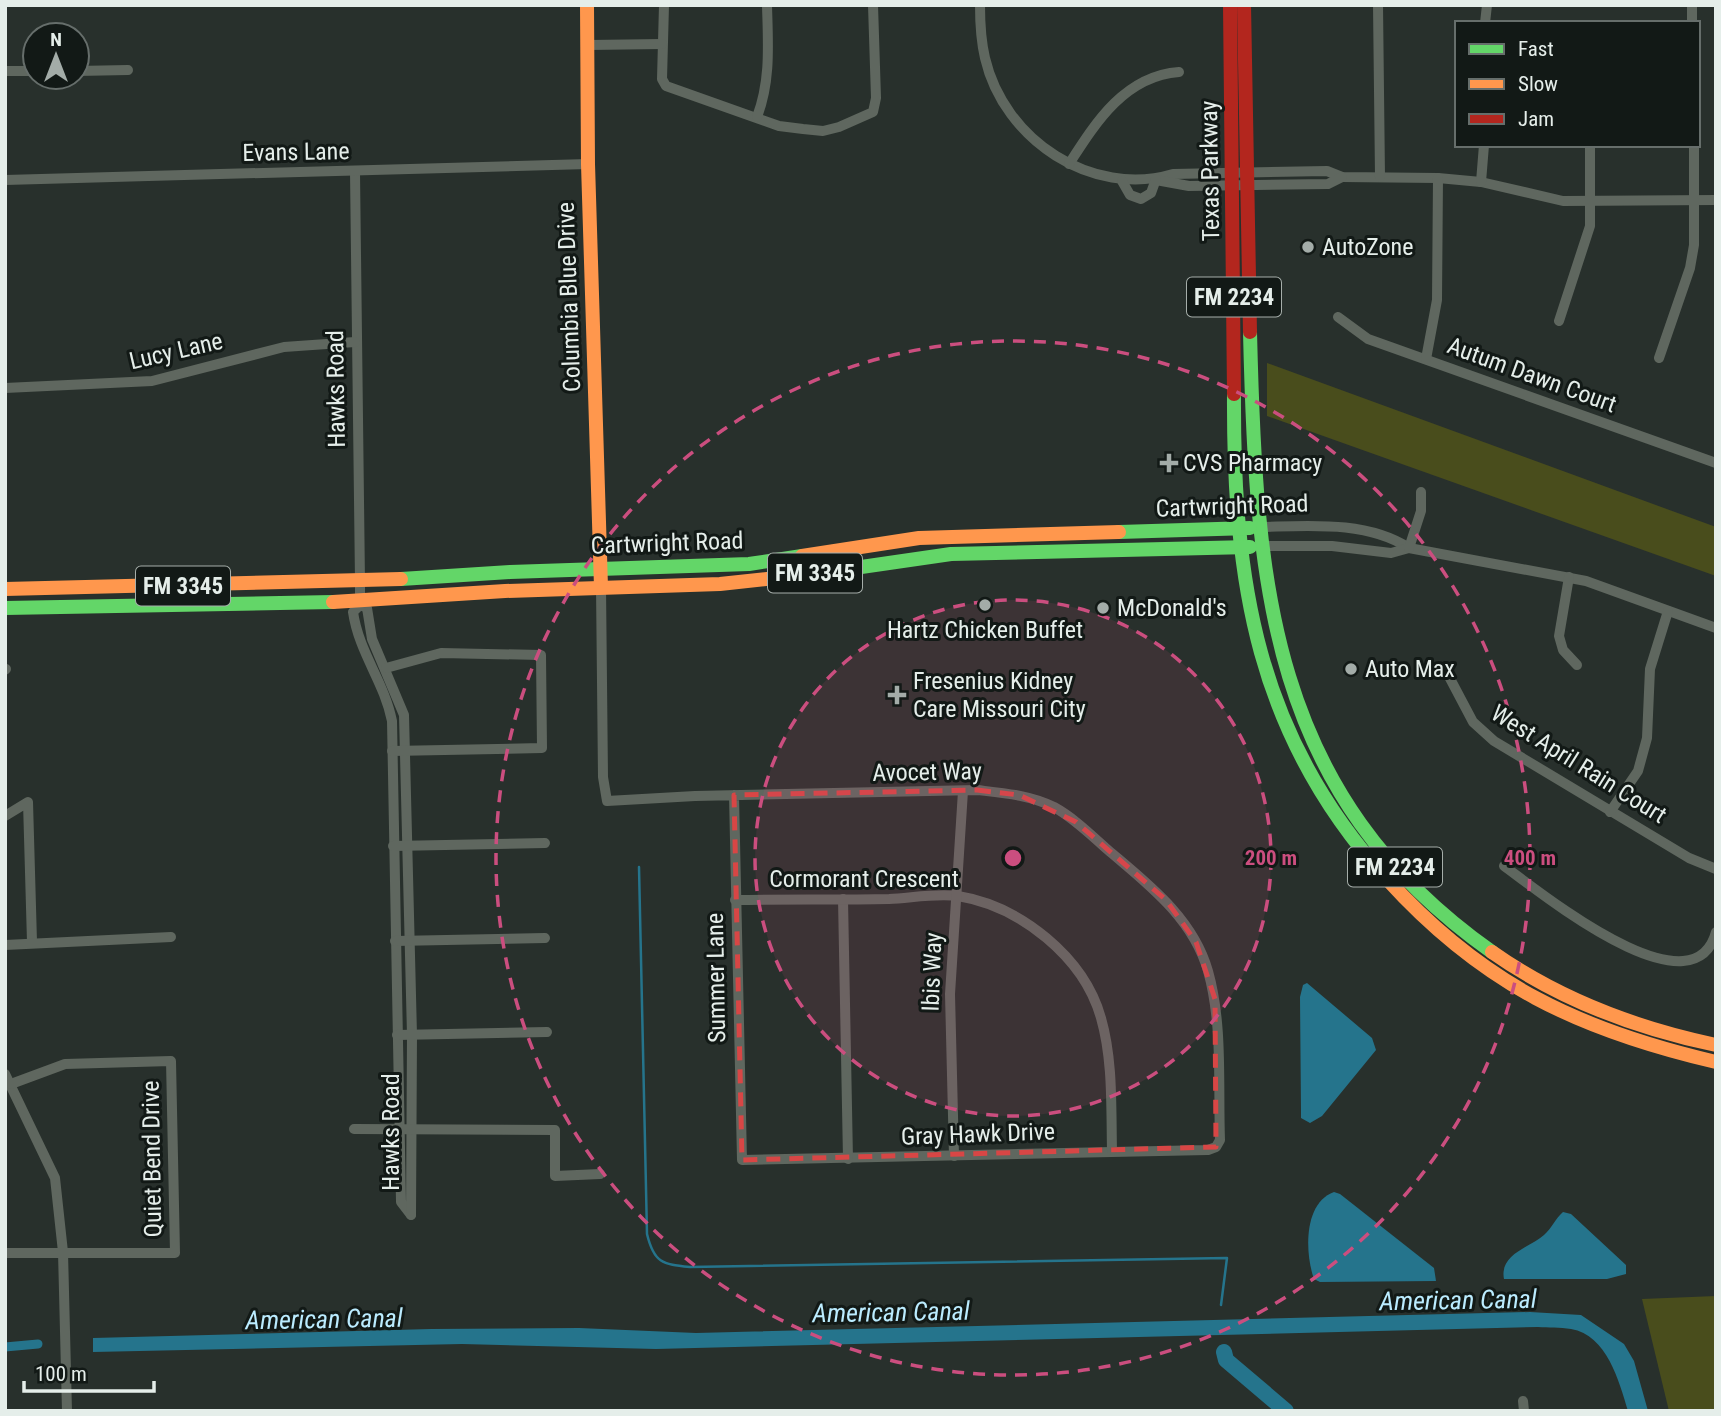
<svg xmlns="http://www.w3.org/2000/svg" width="1721" height="1416" font-family="'Roboto Condensed',sans-serif">
<rect width="100%" height="100%" fill="#28302c"/>
<g fill="#494d1c">
<path d="M1267 363 1716 527V576L1267 416Z"/>
<path d="M1716 1296V1411H1669L1642 1299Z"/>
</g>
<g fill="#25748c">
<path d="M1307 983 1372 1038 1376 1050 1322 1116 1310 1123 1301 1118V1111L1300 997 1303 985Z"/>
<path d="M1334 1192 1340 1194 1434 1268 1436 1281 1320 1282 1314 1279C1305 1254 1303 1203 1334 1192Z"/>
<path d="M1563 1212 1571 1214 1626 1265V1274L1607 1279H1504C1499 1254 1531 1247 1544 1235 1552 1228 1555 1219 1563 1212Z"/>
<path d="M1530 1312 1581 1315 1624 1344 1634 1361 1648 1411H1628C1619 1381 1607 1335 1571 1329 1560 1327 1548 1328 1538 1327L656 1349 462 1344 93 1352V1338L431 1329 579 1328 696 1333Z"/>
</g>
<g fill="none" stroke-linecap="round" stroke-linejoin="round">
<path stroke="#25748c" stroke-width="2.5" d="M639 867 647 1234C654 1263 662 1264 690 1267L1227 1258 1221 1305"/>
<path stroke="#25748c" stroke-width="9" d="M5 1347 38 1344"/>
<path stroke="#25748c" stroke-width="16" d="M1224 1352 1226 1360 1286 1411"/>
<g stroke="#5f675f" stroke-width="10">
<path d="M664 5 662 79 666 86 779 126 803 129 823 131 839 127 873 112 876 98 873 5"/>
<path d="M980 5C980 23 981 41 985 58 1004 140 1092 198 1173 174L1327 171 1342 177 1438 178 1481 182 1563 201 1716 200"/>
<path d="M1378 5 1380 177"/>
<path d="M1692 5V23"/>
<path d="M1485 23 1487 5"/>
<path d="M589 45 662 44"/>
<path d="M5 71H35"/>
<path d="M77 71 128 70"/>
<path d="M757 117C771 80 768 44 767 5"/>
<path d="M1069 164C1096 122 1125 76 1179 72"/>
<path d="M355 172 360 582V605L353 612C359 653 384 681 392 721L401 1202 411 1215"/>
<path d="M5 180 588 164"/>
<path d="M1156 180 1189 186 1328 184 1342 177"/>
<path d="M1122 181 1130 195 1141 199 1151 193 1156 179"/>
<path d="M1481 182 1484 145"/>
<path d="M1338 317 1368 339 1716 463"/>
<path d="M1559 321 1590 226V145"/>
<path d="M1659 358 1690 268 1694 245V145"/>
<path d="M1426 359 1437 300 1438 178"/>
<path d="M5 388 152 381 284 347 355 342"/>
<path d="M1259 527C1307 526 1366 520 1409 548L1586 581 1716 628"/>
<path d="M1260 546H1332L1391 553 1409 548"/>
<path d="M1409 548 1421 511V492"/>
<path d="M1569 577 1559 636 1563 650 1577 665"/>
<path d="M601 587 603 777 607 801 695 796 977 790C1003 793 1030 795 1054 807 1074 818 1091 835 1108 850 1148 884 1193 918 1208 971 1223 1024 1218 1085 1220 1140L1216 1147 1208 1150 742 1160 734 795"/>
<path d="M360 605 367 608 372 639 404 715 412 1035 411 1215"/>
<path d="M386 668 441 653 541 655 542 748 392 751"/>
<path d="M1445 669 1473 722 1494 741 1689 858 1716 869"/>
<path d="M5 670 6 669"/>
<path d="M1610 812 1638 771 1647 738 1650 669 1668 611"/>
<path d="M5 816 28 802 32 942"/>
<path d="M393 846 545 843"/>
<path d="M1504 866C1540 892 1693 1017 1716 932"/>
<path d="M843 899 848 1159"/>
<path d="M735 900C786 899 838 900 889 899 911 898 936 893 958 896 1020 906 1084 957 1101 1018 1113 1060 1111 1106 1112 1150"/>
<path d="M395 941 545 938"/>
<path d="M5 945 171 937"/>
<path d="M397 1035 547 1032"/>
<path d="M5 1074 55 1178 63 1252 67 1411"/>
<path d="M354 1129 555 1130V1176L600 1174"/>
<path d="M954 1156 950 994 963 791"/>
<path d="M5 1253H175L171 1061 65 1064 11 1084"/>
<path d="M1523 1401 1524 1411"/>
</g>
<g stroke="#63d668" stroke-width="14">
<path d="M1250 332C1256 583 1268 794 1492 952"/>
<path d="M1234 394C1233 580 1256 736 1387 879"/>
<path d="M1119 532 1250 528"/>
<path d="M813 574 951 554 1250 547"/>
<path d="M401 579 510 572 749 564 802 556"/>
<path d="M5 608 333 602"/>
</g>
<g stroke="#ff974d" stroke-width="14">
<path d="M587 5 588 164 601 587"/>
<path d="M802 556 919 538 1119 532"/>
<path d="M5 589 401 579"/>
<path d="M333 602 505 591 720 584 813 574"/>
<path d="M1387 879C1483 985 1579 1030 1716 1062"/>
<path d="M1492 952C1560 1000 1635 1028 1716 1045"/>
</g>
<g stroke="#b3261e" stroke-width="14">
<path d="M1230 5 1234 394"/>
<path d="M1244 5 1250 332"/>
</g>
</g>
<path fill="none" stroke="#d84645" stroke-width="5" stroke-dasharray="14 9" stroke-linejoin="round" d="M977 790 1019 795 1076 822 1166 900 1196 942 1215 999 1216 1147 742 1160 734 795Z"/>
<circle cx="1013" cy="858" r="258" fill="#cb4e7f" fill-opacity=".12"/>
<g fill="none" stroke="#cb4e7f" stroke-width="3.5" stroke-dasharray="12 9">
<circle cx="1013" cy="858" r="258"/>
<circle cx="1013" cy="858" r="517"/>
</g>
<g fill="#a3aca8" stroke="#121916" stroke-width="2.5">
<circle cx="1308" cy="247" r="7"/>
<path d="M1165.5 452.5h7v7h7v7h-7v7h-7v-7h-7v-7h7z"/>
<circle cx="985" cy="605" r="7"/>
<circle cx="1103" cy="608" r="7"/>
<circle cx="1351" cy="669" r="7"/>
<path d="M893.5 684.5h7v7h7v7h-7v7h-7v-7h-7v-7h7z"/>
</g>
<g text-anchor="middle" dominant-baseline="central" stroke-width="6" stroke-linejoin="round" paint-order="stroke">
<g fill="#121916" stroke="#a6aeaa" stroke-width="2">
<rect x="1187" y="277.5" width="94" height="39" rx="5"/>
<rect x="768" y="553.5" width="94" height="39" rx="5"/>
<rect x="136" y="566.5" width="94" height="39" rx="5"/>
<rect x="1348" y="847.5" width="94" height="39" rx="5"/>
</g>
<g font-size="23" font-weight="bold" fill="#e5eeea">
<text x="1234" y="297">FM 2234</text>
<text x="815" y="573">FM 3345</text>
<text x="183" y="586">FM 3345</text>
<text x="1395" y="867">FM 2234</text>
</g>
<g font-size="24" fill="#e5eeea" stroke="#121916">
<text transform="translate(296 152) rotate(-1)">Evans Lane</text>
<text transform="translate(1210 171) rotate(-91)">Texas Parkway</text>
<text transform="translate(569 297) rotate(-92)">Columbia Blue Drive</text>
<text transform="translate(176 351) rotate(-13)">Lucy Lane</text>
<text transform="translate(1532 375) rotate(20)">Autum Dawn Court</text>
<text transform="translate(336 389) rotate(-91)">Hawks Road</text>
<text transform="translate(1232 506) rotate(-2)">Cartwright Road</text>
<text transform="translate(667 543) rotate(-2)">Cartwright Road</text>
<text transform="translate(1579 764) rotate(32)">West April Rain Court</text>
<text transform="translate(927 772) rotate(-1)">Avocet Way</text>
<text x="864" y="879">Cormorant Crescent</text>
<text transform="translate(932 972) rotate(-88)">Ibis Way</text>
<text transform="translate(716 978) rotate(-91)">Summer Lane</text>
<text transform="translate(391 1132) rotate(-90)">Hawks Road</text>
<text transform="translate(978 1134) rotate(-2)">Gray Hawk Drive</text>
<text transform="translate(152 1159) rotate(-91)">Quiet Bend Drive</text>
</g>
<g font-size="24" fill="#e5eeea" stroke="#121916" text-anchor="start">
<text x="1322" y="247">AutoZone</text>
<text x="1183" y="463">CVS Pharmacy</text>
<text x="1117" y="608">McDonald's</text>
<text x="985" y="630" text-anchor="middle">Hartz Chicken Buffet</text>
<text x="1365" y="669">Auto Max</text>
<text x="913" y="681">Fresenius Kidney<tspan x="913" dy="28">Care Missouri City</tspan></text>
</g>
<g font-size="26" font-style="italic" fill="#bbecff" stroke="#121916">
<text transform="translate(1458 1300) rotate(-1)">American Canal</text>
<text transform="translate(891 1312) rotate(-1)">American Canal</text>
<text transform="translate(324 1319) rotate(-1)">American Canal</text>
</g>
</g>
<circle cx="1013" cy="858" r="10" fill="#cb4e7f" stroke="#121916" stroke-width="3.5"/>
<g font-size="21" text-anchor="middle" font-weight="bold" fill="#cb4e7f" stroke="#121916" stroke-width="6" stroke-linejoin="round" paint-order="stroke">
<text x="1271" y="865">200 m</text>
<text x="1530" y="865">400 m</text>
</g>
<rect width="1721" height="1416" fill="none" stroke="#e5eeea" stroke-width="14"/>
<rect x="1455" y="21" width="245" height="126" fill="#121916" stroke="#666e6b" stroke-width="2"/>
<rect x="1469" y="44" width="35" height="10" fill="#63d668" stroke="#666e6b" stroke-width="2"/>
<text x="1518" y="56" font-size="21" fill="#e5eeea">Fast</text>
<rect x="1469" y="79" width="35" height="10" fill="#ff974d" stroke="#666e6b" stroke-width="2"/>
<text x="1518" y="91" font-size="21" fill="#e5eeea">Slow</text>
<rect x="1469" y="114" width="35" height="10" fill="#b3261e" stroke="#666e6b" stroke-width="2"/>
<text x="1518" y="126" font-size="21" fill="#e5eeea">Jam</text>
<g transform="translate(56 56)"><circle r="33" fill="#121916" stroke="#666e6b" stroke-width="2"/>
<path d="M0-5L12 26L0 18L-12 26Z" fill="#a3aca8"/>
<text y="-10" font-size="19" font-weight="bold" text-anchor="middle" fill="#e5eeea">N</text>
</g>
<path d="M24 1381v10h130v-10" fill="none" stroke="#e5eeea" stroke-width="3.5"/>
<text x="35" y="1381" font-size="21" fill="#e5eeea" stroke="#121916" stroke-width="5" paint-order="stroke">100 m</text>
</svg>
